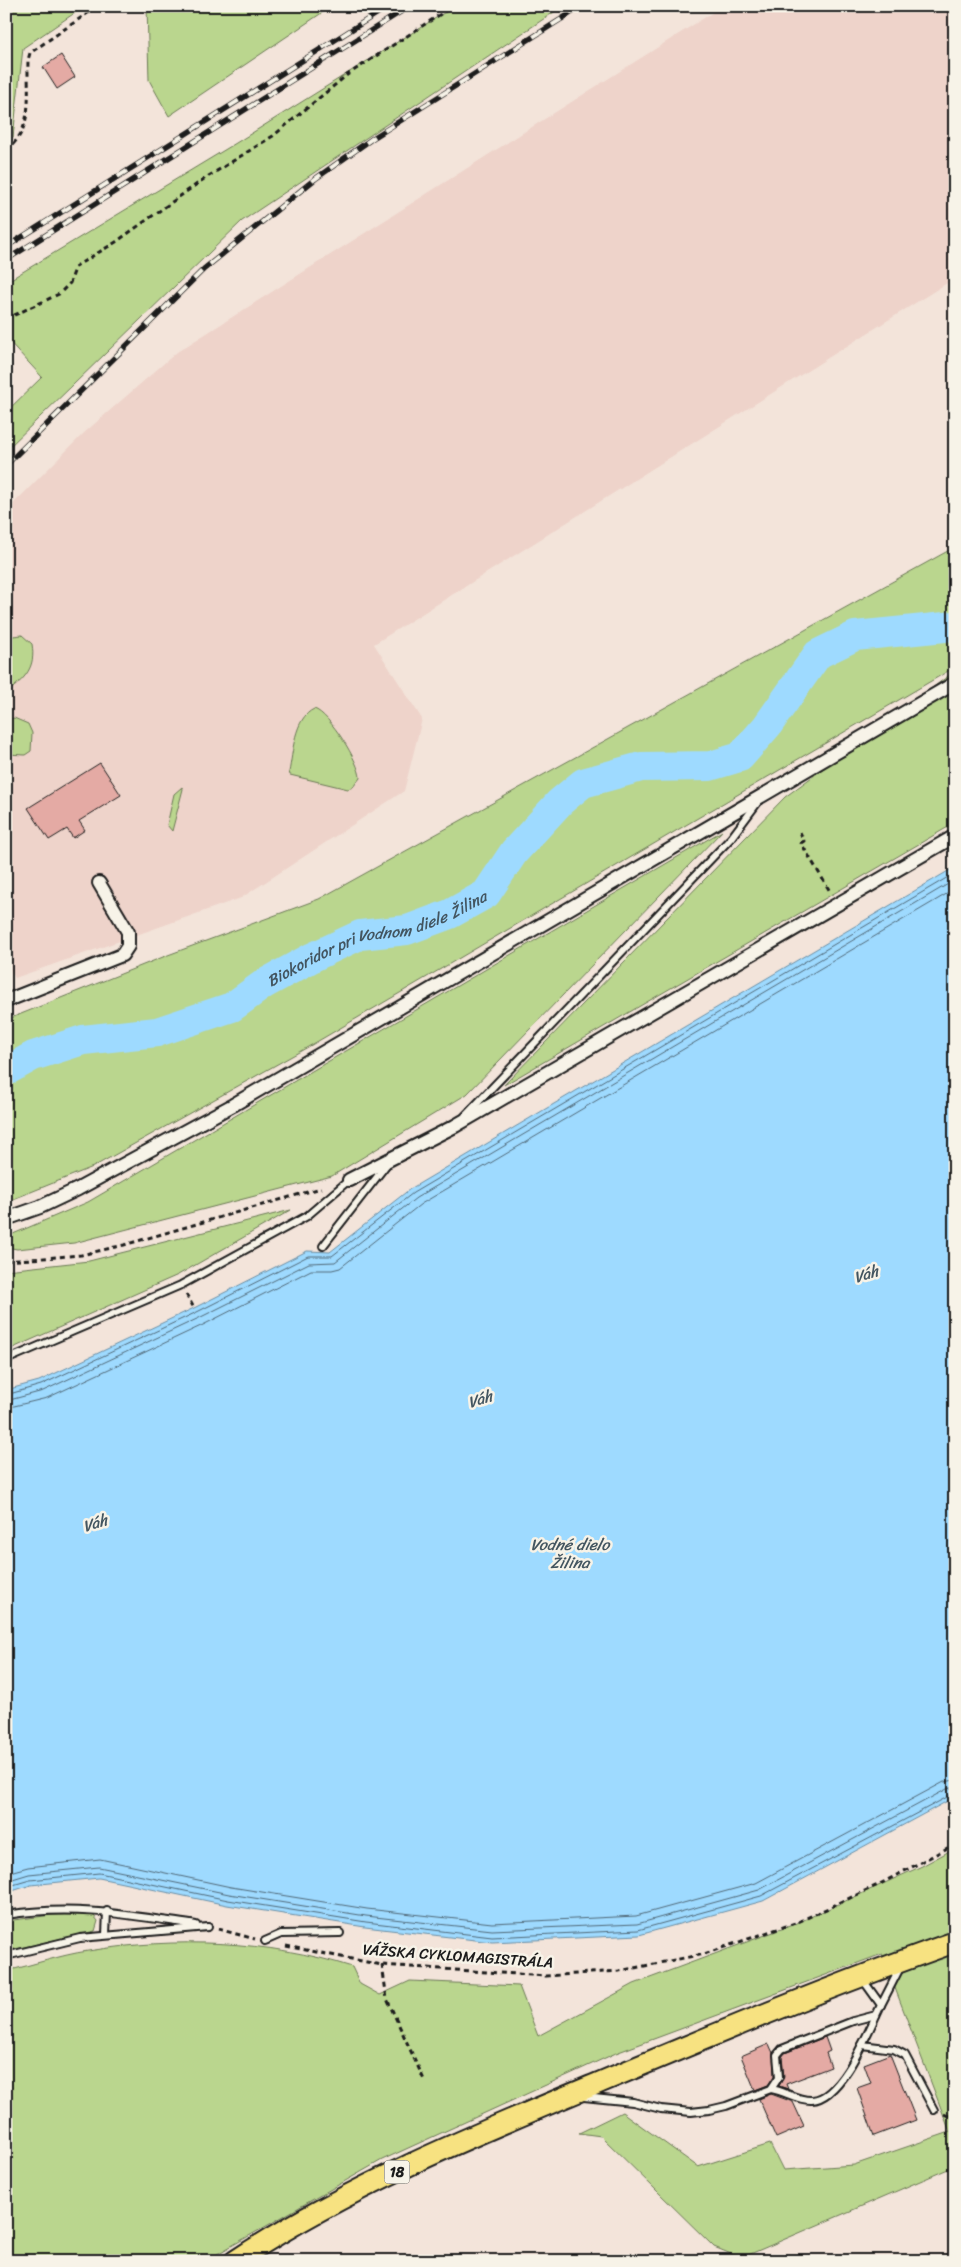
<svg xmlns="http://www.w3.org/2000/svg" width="961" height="2267" font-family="Sriracha,sans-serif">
<rect width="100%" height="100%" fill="#f3e4da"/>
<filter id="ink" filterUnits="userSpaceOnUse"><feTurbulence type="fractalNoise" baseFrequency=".02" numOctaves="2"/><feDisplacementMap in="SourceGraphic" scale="10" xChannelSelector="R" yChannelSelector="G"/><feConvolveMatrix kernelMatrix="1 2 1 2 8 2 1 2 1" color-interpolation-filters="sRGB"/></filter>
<g filter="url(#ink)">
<path fill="#eed3ca" d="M723 6H955V278L374 644 422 719 404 791 241 898 15 978 6 964V511L84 433 177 352Z"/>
<g fill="#bad68e" stroke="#6b7955">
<path d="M6 6H85L23 48 13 137 6 142Z"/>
<path d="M147 6H332L169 116 149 80Z"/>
<path d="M455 6H563L242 221 6 450V412L42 377 6 338V282L236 143Z"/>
<path d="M955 547V667L308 1047 93 1167 6 1202V1020L168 955 319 899Z"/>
<path d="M22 635 32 644C36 668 25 678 8 692V640L13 636Z"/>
<path d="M955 671V823L504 1085 785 797Z"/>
<path d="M314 709C329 713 360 763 360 778L353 787 348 789 290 775 289 772C293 753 294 718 314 709Z"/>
<path d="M14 718 28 724 32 733 31 751 25 755 6 754V720Z"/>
<path d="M182 787 183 789 172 831 167 825 174 794Z"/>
<path d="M722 831 467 1094 332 1176 74 1243 17 1249 6 1247V1237L88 1202Z"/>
<path d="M291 1210 178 1275 6 1351V1270L89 1261Z"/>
<path d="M955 1848V2166L741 2258 714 2247 601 2136 579 2133 622 2112 698 2167 770 2144 783 2170 854 2165 950 2132 882 1954 616 2053 382 2160 205 2261H6V1971C33 1965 60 1955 88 1951 176 1937 267 1940 352 1967L360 1984 380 1995 410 1981 519 1986 538 2036 634 1984 795 1924 922 1866Z"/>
<path d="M88 1914 94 1916 98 1921 95 1931 6 1951V1921L52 1915Z"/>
</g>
<path fill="#9edaff" stroke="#6a8ea4" d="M955 867V1797L763 1901 639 1935 492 1942 365 1927 227 1905 99 1878 31 1885 6 1893V1390L39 1381 194 1308 307 1251 330 1252 410 1189Z"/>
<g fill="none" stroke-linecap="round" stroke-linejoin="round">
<g stroke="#506877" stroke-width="1">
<path d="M6 1395 41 1385 197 1312 308 1256H332L413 1193 955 873"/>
<path d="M6 1401 43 1391 199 1318 309 1263 335 1262 416 1198 955 880"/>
<path d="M6 1408 47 1398 203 1325 311 1270H332L340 1268 421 1204 955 889"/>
<path d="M6 1873 28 1867 100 1859 231 1887 367 1909 492 1923 636 1916 756 1883 944 1782 955 1780"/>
<path d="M6 1881 29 1874 99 1867 229 1894 366 1916 492 1930 637 1924 759 1890 947 1789 955 1787"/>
<path d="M6 1887 30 1880 99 1873 228 1900 366 1922 492 1937 638 1930 761 1896 955 1793"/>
</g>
<path stroke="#9edaff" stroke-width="30" id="s1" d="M6 1071 33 1056 83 1040 157 1032 232 1007 264 984 313 957 360 935 407 930 450 914 486 894 514 852 560 802 583 783 641 767 710 766 740 757 767 726 818 654 855 636 955 626"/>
</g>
<g fill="#e4aaa4" stroke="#1c1c1c">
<path d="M61 55 75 77 57 89 43 67Z"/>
<path d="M100 763 121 795 79 821 85 830 73 838 67 829 49 840 28 808Z"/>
<path d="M825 2037 830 2051 826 2053 831 2067 786 2084 788 2089 779 2086 784 2077 782 2057 785 2053Z"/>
<path d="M769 2044 773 2053 774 2076 768 2085 755 2090 741 2056Z"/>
<path d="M890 2054 916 2120 874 2136 857 2088 871 2083 864 2064Z"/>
<path d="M771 2094 793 2102 804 2126 776 2138 759 2099Z"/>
</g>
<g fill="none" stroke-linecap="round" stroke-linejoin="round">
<defs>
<g id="lane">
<path d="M465 1116 731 838 758 802"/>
<path d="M323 1246 387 1164"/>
<path d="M6 1360 181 1285 307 1216 349 1180"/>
<path d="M6 1915C74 1904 129 1915 196 1925"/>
<path d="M106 1935 107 1911"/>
<path d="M265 1941 281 1934 340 1933"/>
<path d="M6 1956 80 1938 208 1927"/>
<path d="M881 2005 901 1966"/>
<path d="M862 2045 894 2049 905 2055 934 2110"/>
<path d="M771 2089C785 2091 798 2101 812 2100 842 2099 869 2029 881 2005L863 1980"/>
<path d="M584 2097 633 2102 661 2109 691 2112 709 2110 726 2106 771 2089 779 2077 777 2055 782 2049 853 2021 876 2015"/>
</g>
<g id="street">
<path d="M6 1001 122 955 128 946V932L99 883"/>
<path d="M349 1180 455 1126 955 836"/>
<path d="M6 1219 40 1207 78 1189 233 1105 955 683"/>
</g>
<path id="primary" d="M235 2261C349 2186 476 2134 601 2082 718 2033 835 1984 955 1942"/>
</defs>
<use href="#lane" stroke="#1c1c1c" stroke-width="10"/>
<use href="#street" stroke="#1c1c1c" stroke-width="16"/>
<use href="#primary" stroke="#1c1c1c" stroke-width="24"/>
<g stroke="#1c1c1c" stroke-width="3" stroke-dasharray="5 4" stroke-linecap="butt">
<path d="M6 150C35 130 27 91 28 60L30 53 98 6"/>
<path d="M6 319 59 294 70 283 76 266 116 242 204 179 273 136 347 75 453 6"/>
<path d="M800 832 804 841 801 843 831 893"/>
<path d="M6 1261 81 1255 124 1245 321 1188"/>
<path d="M186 1294 194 1308"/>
<path d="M218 1929 255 1939"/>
<path d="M286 1946 382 1965 546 1976 619 1971 704 1954 798 1922 880 1884 955 1844"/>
<path d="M382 1965 387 1999 425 2082"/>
<path d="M944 2114 955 2119"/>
</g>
<use href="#lane" stroke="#f7f3e8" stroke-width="6"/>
<use href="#street" stroke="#f7f3e8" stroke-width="12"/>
<use href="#primary" stroke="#f7e281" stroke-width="20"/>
<defs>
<g id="rail">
<path d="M6 247 389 6"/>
<path d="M6 260 410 6"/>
<path d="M6 465 204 269 315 179 373 138 582 6"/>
</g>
</defs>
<use href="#rail" stroke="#1c1c1c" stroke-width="5.5"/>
<use href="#rail" stroke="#f7f3e8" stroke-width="4" stroke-dasharray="11" stroke-linecap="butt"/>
</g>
</g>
<g text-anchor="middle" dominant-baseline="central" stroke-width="5" stroke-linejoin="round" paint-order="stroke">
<rect fill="#f7f3e8" stroke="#5e5c59" stroke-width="1" x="384.5" y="2160.5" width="25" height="23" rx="4"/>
<g font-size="14" font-weight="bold" fill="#1c1c1c">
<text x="397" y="2172">18</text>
</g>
<g font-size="15" fill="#1c1c1c" stroke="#f7f3e8">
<text transform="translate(458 1956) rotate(4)">VÁŽSKA CYKLOMAGISTRÁLA</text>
</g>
<g font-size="16" font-style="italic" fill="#435560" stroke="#f7f3e8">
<text stroke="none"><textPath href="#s1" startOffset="399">Biokoridor pri Vodnom diele Žilina</textPath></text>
<text transform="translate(866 1274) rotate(-18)">Váh</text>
<text transform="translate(480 1399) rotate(-18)">Váh</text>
<text transform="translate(95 1523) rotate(-18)">Váh</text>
<text x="570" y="1544">Vodné dielo<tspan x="570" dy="18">Žilina</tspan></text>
</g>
</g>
<rect width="961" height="2267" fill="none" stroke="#f7f3e8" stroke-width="25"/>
<rect x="12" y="12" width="936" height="2242" fill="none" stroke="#1c1c1c" stroke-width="2" filter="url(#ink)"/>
</svg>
